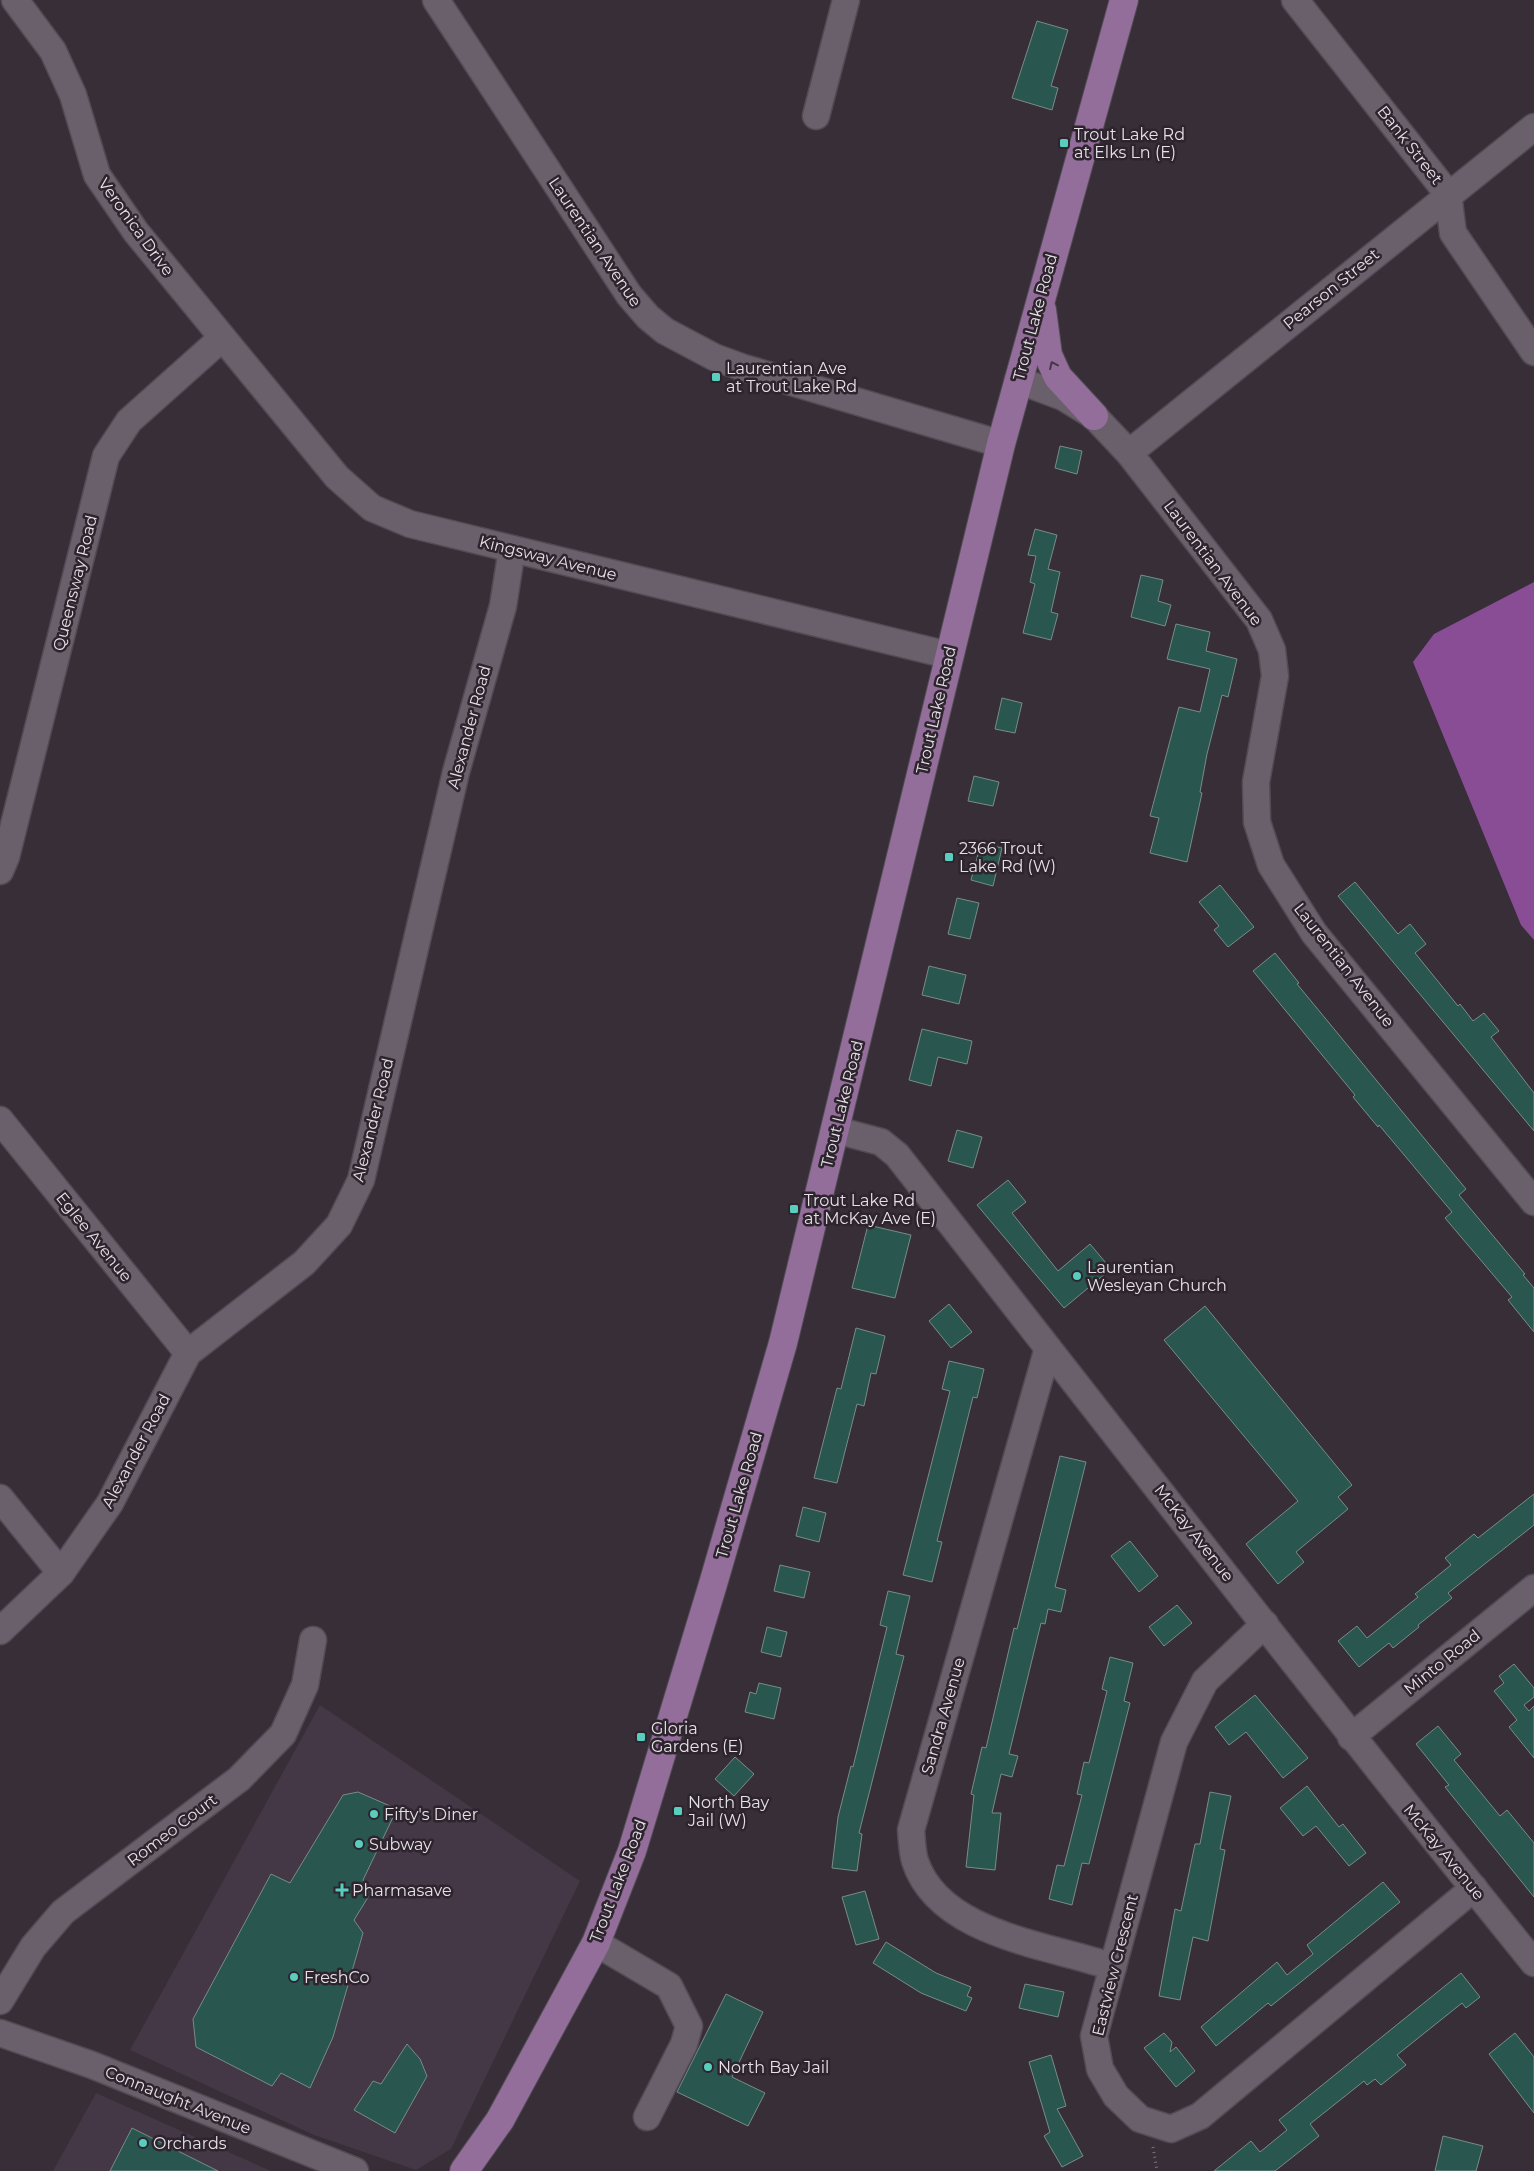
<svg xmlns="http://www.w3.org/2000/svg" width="1534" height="2171" font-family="Montserrat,sans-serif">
<rect width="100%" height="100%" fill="#372e38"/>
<g fill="#443746">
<path d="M320 1705 580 1881 451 2149 416 2170 314 2135 130 2050Z"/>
<path d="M96 2093 271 2171H53Z"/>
</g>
<path fill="#894d95" d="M1534 582V940L1521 925 1413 662 1434 634Z"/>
<g fill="#29564f" stroke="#798c88">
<path d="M1037 21 1068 30 1051 86 1058 88 1052 110 1012 98Z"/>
<path d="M1060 446 1082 451 1077 474 1055 468Z"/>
<path d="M1035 529 1057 535 1048 569 1060 572 1051 612 1058 614 1051 640 1023 633 1035 584 1030 582 1036 556 1028 555Z"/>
<path d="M1141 575 1163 580 1158 601 1171 605 1165 626 1131 617Z"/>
<path d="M1176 624 1210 632 1206 651 1237 659 1228 697 1222 695 1207 754 1200 792 1202 793 1187 862 1150 853 1159 818 1150 816 1179 707 1200 712 1210 669 1167 659Z"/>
<path d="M1002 698 1022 703 1015 733 995 729Z"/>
<path d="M974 776 999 782 993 806 968 801Z"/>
<path d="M981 843 1002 848 993 886 971 880Z"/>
<path d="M1355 882 1398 934 1410 924 1426 944 1415 953 1458 1006 1460 1004 1473 1021 1484 1013 1499 1031 1491 1037 1534 1093V1131L1338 896Z"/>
<path d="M1220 885 1254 927 1228 947 1214 930 1219 926 1199 902Z"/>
<path d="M957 898 979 903 970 939 948 934Z"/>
<path d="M1275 953 1299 983 1297 984 1466 1189 1459 1195 1525 1274 1523 1275 1534 1288V1332L1508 1300 1512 1297 1445 1218 1452 1212 1379 1125 1378 1127 1353 1097 1355 1095 1253 971Z"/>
<path d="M929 966 966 975 959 1004 922 995Z"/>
<path d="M922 1029 972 1041 967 1064 938 1057 931 1086 909 1080Z"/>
<path d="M957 1130 982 1137 973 1168 948 1161Z"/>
<path d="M1008 1180 1026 1202 1012 1213 1058 1271 1090 1244 1111 1269 1064 1308 977 1205Z"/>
<path d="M868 1225 911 1235 895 1298 852 1288Z"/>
<path d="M949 1304 972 1332 951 1348 929 1321Z"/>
<path d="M1205 1306 1352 1485 1338 1497 1348 1509 1296 1552 1304 1562 1278 1584 1246 1544 1298 1501 1164 1340Z"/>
<path d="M856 1328 885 1336 876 1374 871 1373 864 1406 857 1404 837 1483 814 1478 837 1388 841 1389Z"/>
<path d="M949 1361 984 1369 977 1398 973 1397 937 1541 942 1542 932 1582 903 1575 950 1391 942 1389Z"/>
<path d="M1060 1456 1086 1462 1055 1587 1066 1590 1061 1612 1048 1609 1045 1624 1041 1623 1009 1754 1018 1756 1012 1777 1001 1774 992 1813H1001L995 1870 966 1867 974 1795 971 1794 982 1747 986 1748 1014 1628 1017 1629Z"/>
<path d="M1534 1494V1525L1448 1593 1452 1598 1418 1625 1419 1627 1393 1648 1389 1643 1359 1667 1338 1641 1357 1626 1367 1638 1418 1597 1415 1594 1451 1565 1445 1558 1474 1534 1478 1538Z"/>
<path d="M803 1507 826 1513 819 1542 796 1536Z"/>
<path d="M1130 1541 1158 1576 1139 1592 1111 1556Z"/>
<path d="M780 1565 810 1572 804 1598 774 1591Z"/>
<path d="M888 1591 910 1596 896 1654 904 1656 859 1833 862 1834 857 1871 832 1868 838 1817 851 1766 853 1767 887 1627 880 1625Z"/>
<path d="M1177 1605 1192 1623 1164 1646 1149 1627Z"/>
<path d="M767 1627 787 1632 781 1657 761 1652Z"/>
<path d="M1110 1657 1133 1663 1124 1701 1130 1703 1089 1864 1082 1863 1072 1905 1049 1899 1057 1865 1064 1866 1082 1795 1077 1794 1084 1762 1089 1763 1107 1691 1102 1689Z"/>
<path d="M1514 1664 1534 1688V1697L1524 1705 1529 1711 1534 1706V1758L1509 1727 1517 1720 1494 1691 1504 1683 1499 1676Z"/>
<path d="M759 1683 781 1688 774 1719 745 1712 750 1692 756 1694Z"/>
<path d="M1255 1695 1308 1758 1283 1778 1246 1732 1229 1745 1215 1727Z"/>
<path d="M1438 1726 1461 1754 1454 1760 1500 1816 1507 1810 1534 1843V1897L1445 1787 1449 1785 1416 1744Z"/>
<path d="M735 1757 754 1774 734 1796 715 1779Z"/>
<path d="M1307 1786 1339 1827 1343 1824 1366 1853 1349 1866 1316 1826 1303 1836 1280 1808Z"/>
<path d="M358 1792 397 1809 363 1880 370 1894 354 1920 363 1933 333 2037 310 2088 281 2073 272 2086 196 2047 193 2019 271 1874 290 1883 343 1795Z"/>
<path d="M1210 1792 1231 1796 1220 1849 1225 1850 1208 1941 1193 1937 1180 2000 1159 1996 1175 1909 1181 1911 1195 1844H1200Z"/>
<path d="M1383 1882 1400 1902 1271 2006 1268 2003 1216 2046 1201 2027 1277 1962 1287 1975 1313 1954 1307 1945Z"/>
<path d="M865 1891 879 1939 856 1945 842 1897Z"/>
<path d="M886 1942 936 1973 971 1987 967 1996 972 1998 966 2011 921 1993 873 1963Z"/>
<path d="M1461 1973 1480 1997 1466 2008 1462 2003 1397 2055 1406 2065 1381 2085 1375 2079 1367 2085 1364 2081 1310 2124 1319 2136 1275 2171H1214L1251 2141 1260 2152 1287 2130 1279 2120Z"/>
<path d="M1025 1984 1064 1992 1058 2017 1019 2008Z"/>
<path d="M726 1994 763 2012 732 2077 765 2093 748 2126 677 2092Z"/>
<path d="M1164 2033 1172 2042 1170 2052 1176 2047 1195 2071 1176 2087 1144 2048Z"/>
<path d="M1515 2033 1534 2057V2113L1489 2054Z"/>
<path d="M407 2044 420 2059 427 2076 395 2133 354 2110 373 2081 381 2084Z"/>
<path d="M1051 2055 1066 2106 1057 2109 1083 2156 1062 2167 1044 2136 1050 2132 1029 2062Z"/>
<path d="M132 2128 218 2171H110Z"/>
<path d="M1443 2136 1483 2146 1476 2171H1435Z"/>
</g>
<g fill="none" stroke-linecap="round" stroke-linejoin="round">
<defs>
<g id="minor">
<path d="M15 0 53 51 73 95 97 175 136 232 337 477 372 508 410 524 948 655"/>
<path d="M436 0 629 295 648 317 665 331 714 357 744 368 1001 444"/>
<path d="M1295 0 1448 194 1453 233 1534 352"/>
<path d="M816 116 846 0"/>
<path d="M1018 380 1063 397 1094 416 1129 453 1259 620 1272 650 1275 676 1256 782 1257 822 1271 865 1314 933 1534 1202"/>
<path d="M1129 453 1534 127"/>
<path d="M0 871 6 857 106 456 129 421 222 338"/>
<path d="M0 1120 188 1353"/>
<path d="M836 1130 881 1142 897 1155C1109 1425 1318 1697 1534 1963"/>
<path d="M1048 1348 911 1830C912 1840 912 1851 915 1861 939 1935 1050 1945 1113 1967"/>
<path d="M0 1498 61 1573"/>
<path d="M1265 1624 1205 1681 1174 1742 1094 2036 1100 2069 1116 2096 1140 2119 1171 2129 1200 2116 1474 1888"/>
<path d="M0 1631 61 1573 110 1503 188 1353 304 1263 339 1225 361 1180 456 772 503 606 512 549"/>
<path d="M1351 1737 1534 1588"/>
<path d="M596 1943 669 1986 689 2026 684 2044 647 2117"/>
<path d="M0 2001 33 1947 63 1912 239 1779 283 1734 305 1685 313 1640"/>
<path d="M0 2033 92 2065 355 2171"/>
</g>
<g id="major">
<path d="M1042 310 1048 355 1058 377 1094 416"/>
<path d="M464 2171 500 2120 596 1943 632 1851 713 1584 783 1343 1001 444 1124 0"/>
</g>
</defs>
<use href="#minor" stroke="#524b54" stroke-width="29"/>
<use href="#major" stroke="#524b54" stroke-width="30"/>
<path stroke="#7b747c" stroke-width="3" stroke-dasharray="1 4" stroke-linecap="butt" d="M1153 2147 1157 2171"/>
<use href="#minor" stroke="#6a606c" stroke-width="26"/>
<use href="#major" stroke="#936e9a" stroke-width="28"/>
</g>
<defs><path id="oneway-chevron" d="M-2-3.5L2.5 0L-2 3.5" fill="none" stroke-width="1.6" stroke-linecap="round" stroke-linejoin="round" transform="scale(1.25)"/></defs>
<use stroke="#463649" href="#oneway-chevron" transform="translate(1053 365) rotate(-115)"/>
<g fill="#5acebe" stroke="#2d242e" stroke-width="2">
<rect x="1059" y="138" width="10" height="10" rx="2.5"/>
<rect x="711" y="372" width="10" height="10" rx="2.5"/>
<rect x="944" y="852" width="10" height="10" rx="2.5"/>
<rect x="789" y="1204" width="10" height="10" rx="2.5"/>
<circle cx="1077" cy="1276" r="5"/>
<rect x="636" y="1732" width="10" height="10" rx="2.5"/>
<rect x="673" y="1806" width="10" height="10" rx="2.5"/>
<circle cx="374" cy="1814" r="5"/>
<circle cx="359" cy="1844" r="5"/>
<path d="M339.5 1882.5h5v5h5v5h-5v5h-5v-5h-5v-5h5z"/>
<circle cx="294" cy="1977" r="5"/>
<circle cx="708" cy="2067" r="5"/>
<circle cx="143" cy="2143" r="5"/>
</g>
<g text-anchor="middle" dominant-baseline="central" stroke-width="5" stroke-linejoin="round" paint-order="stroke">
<g font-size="16" fill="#e6e0e7" stroke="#2d242e" text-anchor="start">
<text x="1074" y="134">Trout Lake Rd<tspan x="1074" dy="18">at Elks Ln (E)</tspan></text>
<text x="726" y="368">Laurentian Ave<tspan x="726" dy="18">at Trout Lake Rd</tspan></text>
<text x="959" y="848">2366 Trout<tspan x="959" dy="18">Lake Rd (W)</tspan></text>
<text x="804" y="1200">Trout Lake Rd<tspan x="804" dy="18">at McKay Ave (E)</tspan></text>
<text x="1087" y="1267">Laurentian<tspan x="1087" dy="18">Wesleyan Church</tspan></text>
<text x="651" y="1728">Gloria<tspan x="651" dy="18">Gardens (E)</tspan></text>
<text x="688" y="1802">North Bay<tspan x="688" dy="18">Jail (W)</tspan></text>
<text x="384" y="1814">Fifty's Diner</text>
<text x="369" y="1844">Subway</text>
<text x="352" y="1890">Pharmasave</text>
<text x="304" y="1977">FreshCo</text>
<text x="718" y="2067">North Bay Jail</text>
<text x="153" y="2143">Orchards</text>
</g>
<g font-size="16" fill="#e6e0e7" stroke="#2d242e">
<text transform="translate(1410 145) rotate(52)">Bank Street</text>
<text transform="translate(136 227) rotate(54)">Veronica Drive</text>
<text transform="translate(595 242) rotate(56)">Laurentian Avenue</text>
<text transform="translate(1331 289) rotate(-39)">Pearson Street</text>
<text transform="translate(1035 317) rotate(-75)">Trout Lake Road</text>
<text transform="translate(548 558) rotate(14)">Kingsway Avenue</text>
<text transform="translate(1213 563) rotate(53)">Laurentian Avenue</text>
<text transform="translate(75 583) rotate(-76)">Queensway Road</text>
<text transform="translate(936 710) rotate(-77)">Trout Lake Road</text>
<text transform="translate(469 727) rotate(-75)">Alexander Road</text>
<text transform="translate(1344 965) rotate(52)">Laurentian Avenue</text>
<text transform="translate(842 1104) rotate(-76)">Trout Lake Road</text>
<text transform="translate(373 1120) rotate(-76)">Alexander Road</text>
<text transform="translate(94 1237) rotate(51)">Eglee Avenue</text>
<text transform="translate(136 1451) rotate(-62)">Alexander Road</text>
<text transform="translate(739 1495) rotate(-74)">Trout Lake Road</text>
<text transform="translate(1194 1533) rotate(52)">McKay Avenue</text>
<text transform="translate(1442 1662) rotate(-39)">Minto Road</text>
<text transform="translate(943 1716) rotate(-74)">Sandra Avenue</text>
<text transform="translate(172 1830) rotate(-37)">Romeo Court</text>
<text transform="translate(1444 1852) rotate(51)">McKay Avenue</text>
<text transform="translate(618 1881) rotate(-69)">Trout Lake Road</text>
<text transform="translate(1115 1965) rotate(-76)">Eastview Crescent</text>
<text transform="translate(178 2100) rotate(22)">Connaught Avenue</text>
</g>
</g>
</svg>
